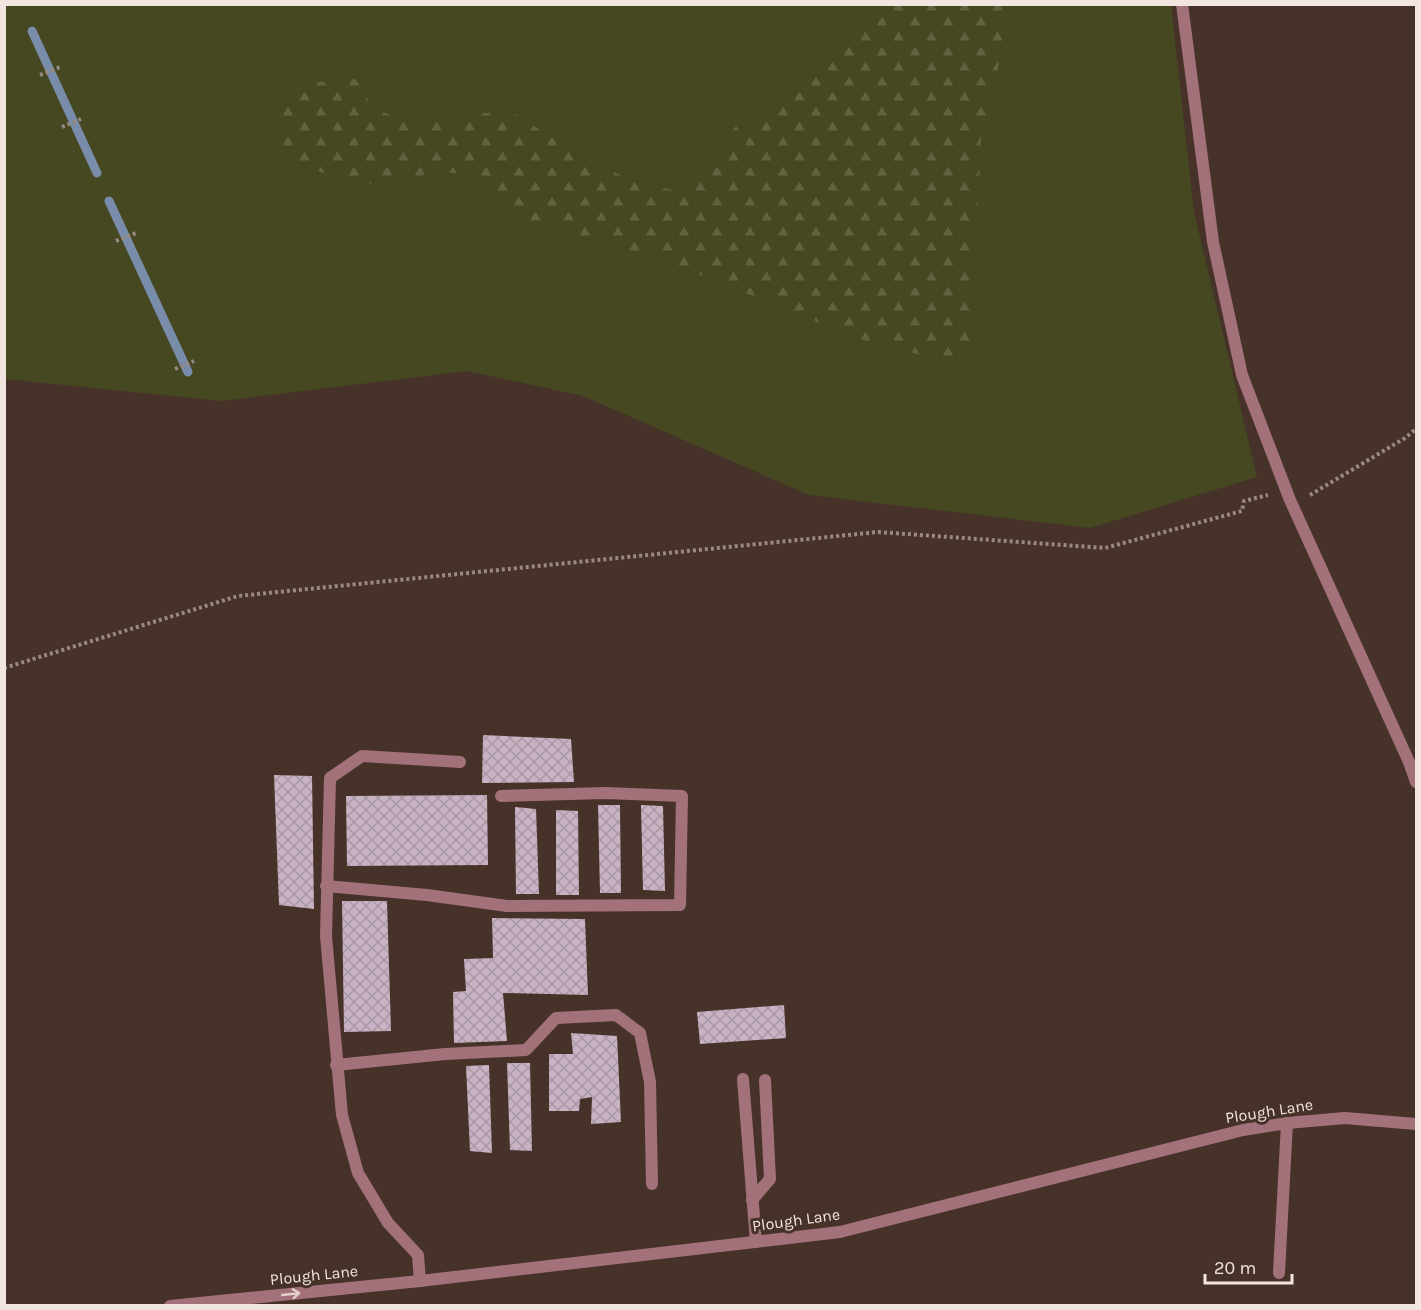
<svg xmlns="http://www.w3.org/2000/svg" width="1421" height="1310" font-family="Karla,sans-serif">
<defs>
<pattern id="forest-firs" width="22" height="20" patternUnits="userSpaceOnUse" patternTransform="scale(1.5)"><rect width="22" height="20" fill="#454820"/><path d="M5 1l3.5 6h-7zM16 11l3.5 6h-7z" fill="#606240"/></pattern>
<pattern id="building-cross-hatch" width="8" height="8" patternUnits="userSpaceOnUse" patternTransform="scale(1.5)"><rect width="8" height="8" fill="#c8b3c4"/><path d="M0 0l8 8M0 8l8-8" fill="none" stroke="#a898a4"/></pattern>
</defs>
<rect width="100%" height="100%" fill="#47322a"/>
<path fill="#454820" d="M4 5H1171L1194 212 1257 477 1090 528 809 495 583 396 467 371 222 401 5 379Z"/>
<path fill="url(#forest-firs)" d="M896 5H1013L981 139 974 288 975 348 954 362 873 344 670 263 511 215 473 175 435 171 387 187 333 176 283 160 280 116 307 83 356 79 372 106 399 120 510 111 567 147 636 183 679 191 709 163 736 126 782 104 817 70 846 33Z"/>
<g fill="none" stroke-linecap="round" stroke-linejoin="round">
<g stroke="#798ca9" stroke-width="9">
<path d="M32 31 97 173"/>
<path d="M109 201 188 372"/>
</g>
</g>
<g fill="url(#building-cross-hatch)">
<path d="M483 735 571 739 574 782 482 783Z"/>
<path d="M274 775 312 776 314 909 279 905Z"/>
<path d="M487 795 488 865 347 866 346 796Z"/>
<path d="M598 805H620L621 893H600Z"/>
<path d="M641 805 663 806 665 891 643 890Z"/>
<path d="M515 807 536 809 539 894H516Z"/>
<path d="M556 810 578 811 579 895H556Z"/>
<path d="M342 901H387L391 1031 344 1032Z"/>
<path d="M492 918 585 919 588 995 503 993 507 1041 454 1043 453 992 466 991 464 959 493 958Z"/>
<path d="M784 1005 786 1038 700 1044 697 1012Z"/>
<path d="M571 1033 617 1036 621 1122 591 1124 592 1097 580 1099 579 1111H549V1054H573Z"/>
<path d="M507 1063H530L532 1151 510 1150Z"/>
<path d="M489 1065 492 1153 470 1151 466 1066Z"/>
</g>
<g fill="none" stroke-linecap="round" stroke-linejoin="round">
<g stroke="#9a8982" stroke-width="4" stroke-dasharray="3 3" stroke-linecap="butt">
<path d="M40 75 60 67"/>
<path d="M62 127 81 119"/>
<path d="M116 241 136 233"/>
<path d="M175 369 194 361"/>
<path d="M1310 495 1405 438 1416 429"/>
<path d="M4 668 238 596 878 532 1105 548 1242 511 1244 501 1268 495"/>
</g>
<g stroke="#a27179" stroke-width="12">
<path d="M1182 4 1213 242 1242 375 1290 500 1409 762 1416 782"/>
<path d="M326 886 427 895 507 906 680 905 682 796 605 793 501 796"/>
<path d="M336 1065 445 1054 526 1050 556 1018 616 1015 640 1033 650 1082 652 1184"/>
<path d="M743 1079 756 1242"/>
<path d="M752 1200 770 1179 765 1080"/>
<path d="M1279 1273 1287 1123"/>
<path d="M420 1281 418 1255 388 1223 358 1173 342 1115 326 936 330 778 362 756 460 762"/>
</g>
<path stroke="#a27179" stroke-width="12" d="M170 1306 420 1281 840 1232 1243 1130 1287 1123 1345 1118 1416 1124"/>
</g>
<defs><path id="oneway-shaft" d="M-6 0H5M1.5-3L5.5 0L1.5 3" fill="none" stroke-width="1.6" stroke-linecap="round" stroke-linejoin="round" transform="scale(1.5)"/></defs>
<use stroke="#e3cecb" href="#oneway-shaft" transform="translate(291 1294) rotate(-6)"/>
<g text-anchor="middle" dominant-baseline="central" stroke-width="6" stroke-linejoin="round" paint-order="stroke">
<g font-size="16" fill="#f3e5e0" stroke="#47322a">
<text transform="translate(1269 1111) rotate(-9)">Plough Lane</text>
<text transform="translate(796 1220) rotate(-8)">Plough Lane</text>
<text transform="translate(314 1275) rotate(-6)">Plough Lane</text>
</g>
</g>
<rect width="1421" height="1310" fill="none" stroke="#f3e5e0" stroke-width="12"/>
<path d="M1205 1274v9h87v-9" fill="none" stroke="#f3e5e0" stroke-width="3"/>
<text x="1214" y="1274" font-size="18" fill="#f3e5e0" stroke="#47322a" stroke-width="4.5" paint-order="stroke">20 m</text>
</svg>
